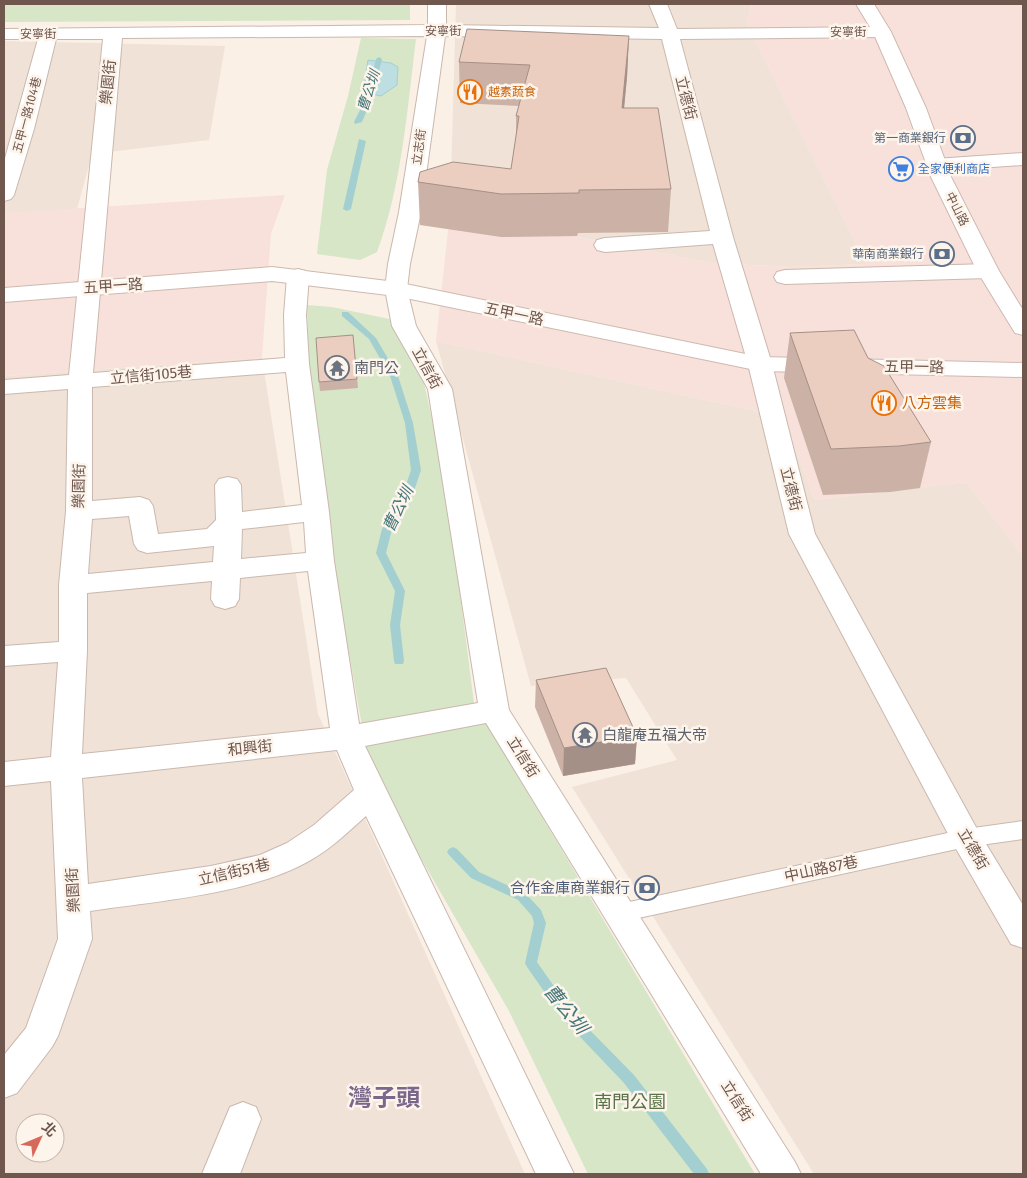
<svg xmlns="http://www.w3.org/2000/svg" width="1027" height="1178" font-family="'Fira Sans','Noto Sans TC',sans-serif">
<rect width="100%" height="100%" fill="#faf0e6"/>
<g fill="#f0e2d6" fill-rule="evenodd">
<path d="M456 4H751L747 24 866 264 790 267 712 263 450 212Z"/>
<path d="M4 41 225 46 209 140 92 154 77 209 4 214Z"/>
<path d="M436 341 783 417 815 500 966 482 1023 556V1174H814L572 787 677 760 626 678 531 686Z"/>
<path d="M262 358 318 714 525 1174H4V376ZM25 1123H55V1153H25Z"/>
</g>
<g fill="#f9e1db">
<path d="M751 4H1023V556L966 482 815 500 783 417 436 341 450 212 712 263 790 267 866 264 747 24Z"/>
<path d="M285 195 271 234 262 358 4 376V213Z"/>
</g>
<g fill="#d6e6c6">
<path d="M4 4H410V20L4 22Z"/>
<path d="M361 38 416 39C407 111 402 184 377 252L360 260 317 254 327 170 348 96Z"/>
<path d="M307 305 332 307 394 320 423 378 446 485 474 703 755 1174H588L509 1011 370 770 340 603 309 388Z"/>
</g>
<path fill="#bddfe1" stroke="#a4cfd1" d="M368 60 391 63 398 67 397 85 381 96 363 92Z"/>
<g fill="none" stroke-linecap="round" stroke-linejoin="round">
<g fill="#a4cfd1" fill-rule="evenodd">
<path d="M379 57 382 59 372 98 362 122 355 124 354 122 366 98 376 59Z"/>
<path d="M359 139 366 141 351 209 347 211 343 209Z"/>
<path d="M342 312H348L376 338 398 376 413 423 421 470 411 500 392 529 386 553 405 591 400 625 404 661 403 664H395L394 661 390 625 395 591 376 553 382 529 401 500 411 470 405 423 390 376 369 339 342 316Z"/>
<path d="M453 847 457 849 479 872 526 894 541 910 546 923 537 962 572 1012 634 1075 707 1169 709 1174H694L624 1083 564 1020 527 967 525 963 534 923 532 916 518 900 471 878 449 855 447 852 449 849Z"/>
</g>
<defs>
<path id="lane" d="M1023 821V839L966 847 620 922 612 920 609 913 612 906 620 904 966 829Z"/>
<g id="street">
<path d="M428 4H446V25L659 28 649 4H667L677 29 882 27 888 28 891 32 888 36 882 37 680 39 733 237 772 364 815 534 977 829 1023 905V948L1011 944 955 847 789 534 748 364 713 244 605 252 597 250 594 245 597 240 605 238 710 231 662 39 445 36 421 212 410 264 407 289 416 326 452 389 509 710 795 1162 801 1174H761L486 723 365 746 574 1174H536L366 816C348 832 331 849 309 861 251 894 157 901 90 911L92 939 58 1036 52 1047 17 1093 4 1098V1055L26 1028 58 939 51 781 4 786V762L51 757 58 662 4 666V646L59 642V585L66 511 68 389 4 394V380L69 375 103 39H56L34 129 14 195 11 199 4 201V162L38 39H4V29L428 25ZM427 36 399 212 388 264 385 289 392 326 428 389 478 703 359 724 334 561 329 512 309 364 306 315 309 276 306 271 298 269 290 271 287 276 284 315 285 358 93 373 122 38ZM286 372 302 505 242 512 241 485 237 479 228 477 219 479 215 485 216 520 207 529 158 534 153 506 149 500 140 497 92 501V387ZM129 516 134 544 138 550 147 553 214 546 213 562 88 574 92 519ZM304 522 306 553 241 559 242 529ZM308 571 330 728 82 754 87 651V593L212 581 211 599 215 606 225 609 235 606 239 599 240 578ZM337 750 354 790 314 825 287 843 260 855 211 866 88 884 82 778Z"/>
<path d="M1023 153V165L935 171 928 169 925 165 928 161 935 159Z"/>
<path d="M988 264 996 266 999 271 996 276 988 278 785 284 777 282 774 277 777 272 785 270Z"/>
<path d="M243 1102 256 1107 261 1119 240 1174H202L230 1107Z"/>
</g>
<g id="secondary">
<path d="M856 4H874L891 32 926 108 951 177 999 271 1023 310V335L1015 333 977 271 931 177 906 108 873 32Z"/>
<path d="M272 267 396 282 760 357 1023 363V377L760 371 396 296 272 281 4 302V288Z"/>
</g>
</defs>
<use href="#lane" stroke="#cab8ae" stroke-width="2"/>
<use href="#street" stroke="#cab8ae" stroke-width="2"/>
<use href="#secondary" stroke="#ceb9af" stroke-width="2"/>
<use href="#lane" fill="#fff" fill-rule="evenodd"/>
<use href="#street" fill="#fff" fill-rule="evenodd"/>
<use href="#secondary" fill="#fff" fill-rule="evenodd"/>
</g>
<g fill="#cbb1a6">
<path d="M629 36 627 77 624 108 671 189 668 232 578 233 577 236 501 237 420 225 418 182 511 169 516 138V116L519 106 460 103 459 62Z"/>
<path d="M790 333 868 358 931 442 920 488 890 492 823 495 784 378Z"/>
<path d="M353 335 358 388 320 391 319 382Z"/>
<path d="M536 680 637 736 635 764 563 776 535 707Z"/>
</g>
<g fill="#a59087">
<path d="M629 36 627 77 620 150 622 108Z"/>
<path d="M637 736 635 764 563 776 564 748Z"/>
</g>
<g fill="#eccec1" stroke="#a59087">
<path d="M467 29 629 36 622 108H658L671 189 579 190V193L501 194 418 182 420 172 453 162 511 169 519 116H516L530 65 459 62Z"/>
<path d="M854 330 868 358 884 366 931 442 899 446 831 449 790 333Z"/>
<path d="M353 335 357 379 319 382 316 338Z"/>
<path d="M606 668 637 736 564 748 536 680Z"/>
</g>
<defs>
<symbol id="restaurant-ring" viewBox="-11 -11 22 22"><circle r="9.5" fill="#fdf5ec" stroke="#e8710a" stroke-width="1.5"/><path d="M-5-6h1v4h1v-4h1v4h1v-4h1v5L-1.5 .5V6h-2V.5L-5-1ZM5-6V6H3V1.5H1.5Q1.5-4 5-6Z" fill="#e8710a"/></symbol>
<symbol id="bank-ring" viewBox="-11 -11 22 22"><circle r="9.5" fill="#fdf5ec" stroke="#5c6f8a" stroke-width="1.5"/><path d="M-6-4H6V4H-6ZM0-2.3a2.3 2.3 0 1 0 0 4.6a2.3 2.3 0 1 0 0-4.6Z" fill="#5c6f8a"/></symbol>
<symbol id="supermarket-ring" viewBox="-11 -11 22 22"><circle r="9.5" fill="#fdf5ec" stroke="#3f7fe0" stroke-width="1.5"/><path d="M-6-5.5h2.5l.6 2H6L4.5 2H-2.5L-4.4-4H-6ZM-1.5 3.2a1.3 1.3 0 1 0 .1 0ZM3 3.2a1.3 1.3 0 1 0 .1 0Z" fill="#3f7fe0"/></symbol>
<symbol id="temple-ring" viewBox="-11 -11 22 22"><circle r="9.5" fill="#fdf5ec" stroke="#6b7280" stroke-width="1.5"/><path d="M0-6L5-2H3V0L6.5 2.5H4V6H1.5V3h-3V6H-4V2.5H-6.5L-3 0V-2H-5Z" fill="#6b7280"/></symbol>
</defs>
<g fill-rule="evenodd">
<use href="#restaurant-ring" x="456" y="78" width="28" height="28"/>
<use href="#bank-ring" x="949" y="124" width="28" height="28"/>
<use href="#supermarket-ring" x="887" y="155" width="28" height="28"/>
<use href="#bank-ring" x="928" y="240" width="28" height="28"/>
<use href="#temple-ring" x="323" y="354" width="28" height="28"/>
<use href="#restaurant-ring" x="870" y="389" width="28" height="28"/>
<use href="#temple-ring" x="571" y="721" width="28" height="28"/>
<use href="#bank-ring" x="633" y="874" width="28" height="28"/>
</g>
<g text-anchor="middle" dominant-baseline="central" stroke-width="5" stroke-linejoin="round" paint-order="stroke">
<g font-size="12" fill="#70574e" stroke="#fdf5ec">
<text x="443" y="31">安寧街</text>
<text x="848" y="32">安寧街</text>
<text x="38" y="34">安寧街</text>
<text transform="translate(27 115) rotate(-75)">五甲一路104巷</text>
<text transform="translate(419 147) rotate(-82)">立志街</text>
<text transform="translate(957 209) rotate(63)">中山路</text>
</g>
<g font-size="12" fill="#c56008" stroke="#fdf5ec" text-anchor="start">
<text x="488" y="92">越素蔬食</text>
</g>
<g font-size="12" fill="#4e5e75" stroke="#fdf5ec" text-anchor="end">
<text x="946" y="138">第一商業銀行</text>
<text x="924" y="254">華南商業銀行</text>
</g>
<g font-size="12" fill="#366cbe" stroke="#fdf5ec" text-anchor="start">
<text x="918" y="169">全家便利商店</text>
</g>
<g font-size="14" font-style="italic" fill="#47777a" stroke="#fdf5ec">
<text transform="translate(369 91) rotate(-72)">曹公圳</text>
</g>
<g font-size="15" fill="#70574e" stroke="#fdf5ec">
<text transform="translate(108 82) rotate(-84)">樂園街</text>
<text transform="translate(686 98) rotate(76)">立德街</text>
<text transform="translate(113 286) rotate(-4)">五甲一路</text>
<text transform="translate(514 314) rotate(12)">五甲一路</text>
<text transform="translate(914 367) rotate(1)">五甲一路</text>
<text transform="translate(427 368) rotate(62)">立信街</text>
<text transform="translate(151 375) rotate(-5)">立信街105巷</text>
<text transform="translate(79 486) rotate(-89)">樂園街</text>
<text transform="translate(791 489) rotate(76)">立德街</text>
<text transform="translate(250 748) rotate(-6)">和興街</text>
<text transform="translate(523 757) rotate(58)">立信街</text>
<text transform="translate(973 849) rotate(60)">立德街</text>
<text transform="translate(821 869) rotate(-12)">中山路87巷</text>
<text transform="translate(234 872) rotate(-13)">立信街51巷</text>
<text transform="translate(73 890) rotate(-93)">樂園街</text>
<text transform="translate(737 1101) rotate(58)">立信街</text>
</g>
<g font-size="15" fill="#5b616d" stroke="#fdf5ec" text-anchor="start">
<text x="354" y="368">南門公</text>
<text x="602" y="735">白龍庵五福大帝</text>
</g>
<g font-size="15" fill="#c56008" stroke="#fdf5ec" text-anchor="start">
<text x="902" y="403">八方雲集</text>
</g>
<g font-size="15" fill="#4e5e75" stroke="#fdf5ec" text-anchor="end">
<text x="630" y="888">合作金庫商業銀行</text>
</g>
<g font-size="16" font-style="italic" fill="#47777a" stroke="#fdf5ec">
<text transform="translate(398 509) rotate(-64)">曹公圳</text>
</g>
<g font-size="18" fill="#597447" stroke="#fdf5ec">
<text x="630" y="1102">南門公園</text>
</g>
<g font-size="19" font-style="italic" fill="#47777a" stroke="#fdf5ec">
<text transform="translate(566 1009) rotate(51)">曹公圳</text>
</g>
<g font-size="24" font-weight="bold" fill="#7b668c" stroke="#fdf5ec">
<text x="384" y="1098">灣子頭</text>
</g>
</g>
<rect width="1027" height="1178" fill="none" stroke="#70574e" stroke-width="10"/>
<g transform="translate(40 1138) rotate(46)"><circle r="24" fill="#fdf5ec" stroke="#c5b6ad"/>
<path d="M0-4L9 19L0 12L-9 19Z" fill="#d66959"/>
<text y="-8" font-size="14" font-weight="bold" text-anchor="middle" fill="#70574e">北</text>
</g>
</svg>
